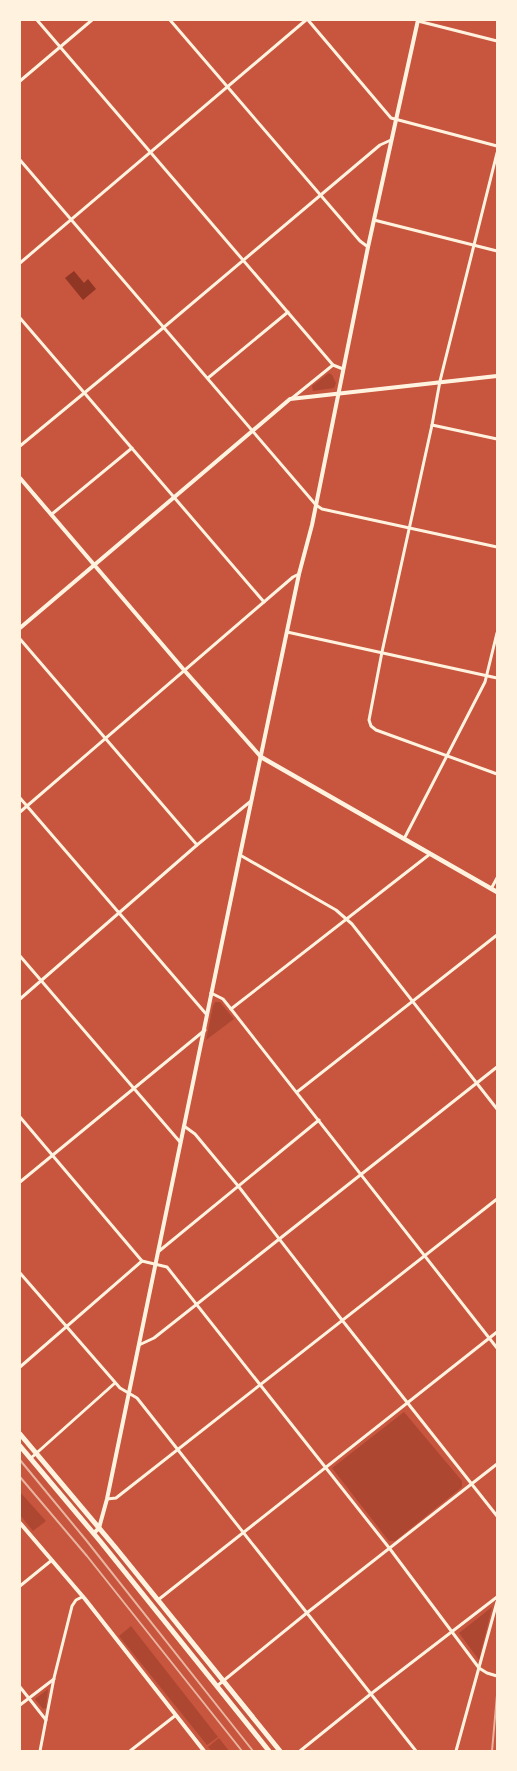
<svg xmlns="http://www.w3.org/2000/svg" width="517" height="1771" font-family="'Noto Sans',sans-serif">
<rect width="100%" height="100%" fill="#c8553d"/>
<g fill="#ae4732">
<path d="M329 373 332 375 336 383 334 388 313 391 312 386Z"/>
<path d="M215 1002H220L234 1019 206 1040 213 1006Z"/>
<path d="M404 1412 462 1481V1487L395 1541H389L332 1468Z"/>
<path d="M20 1492 46 1521 33 1531 20 1515Z"/>
<path d="M492 1607 479 1660 459 1633Z"/>
<path d="M131 1626 218 1737 207 1745 119 1636Z"/>
<path d="M48 1689 46 1708 43 1709 35 1699Z"/>
<path d="M219 1738 229 1751H212L208 1747Z"/>
</g>
<path fill="#8f3625" d="M74 271 84 283 88 279 96 289 83 300 65 278Z"/>
<g fill="none" stroke-linecap="round" stroke-linejoin="round">
<g stroke="#fff3e0" stroke-width="3">
<path d="M37 20 333 365 343 369"/>
<path d="M170 20 360 241 368 247"/>
<path d="M308 20 391 118 497 146"/>
<path d="M418 21 497 41"/>
<path d="M20 81 92 20"/>
<path d="M497 153 440 381 432 425 382 652 369 720 371 726 376 730 497 774"/>
<path d="M20 160 316 505 322 509 497 547"/>
<path d="M374 220 497 251"/>
<path d="M20 263 306 20"/>
<path d="M20 318 264 602"/>
<path d="M208 378 288 312"/>
<path d="M291 399 333 365"/>
<path d="M432 425 497 439"/>
<path d="M20 446 163 328 380 145 391 140"/>
<path d="M52 514 132 448"/>
<path d="M287 632 497 678"/>
<path d="M20 639 197 845"/>
<path d="M20 798 207 1015"/>
<path d="M20 812 293 577 299 574"/>
<path d="M404 839 485 682 497 633"/>
<path d="M240 855 336 910 352 924 497 1109"/>
<path d="M491 889 497 878"/>
<path d="M20 956 180 1142"/>
<path d="M211 993 223 999 231 1009 497 1348"/>
<path d="M20 999 197 845 251 801"/>
<path d="M231 1009 430 854"/>
<path d="M297 1092 497 935"/>
<path d="M20 1117 142 1261 167 1267 390 1549 479 1668 487 1673 497 1676"/>
<path d="M184 1126 195 1134 239 1187 342 1320 497 1516"/>
<path d="M20 1182 205 1030"/>
<path d="M158 1252 319 1120"/>
<path d="M20 1273 120 1388 137 1398 416 1751"/>
<path d="M139 1345 154 1338 497 1067"/>
<path d="M20 1367 142 1261"/>
<path d="M31 1458 115 1383"/>
<path d="M107 1499 116 1498 497 1199"/>
<path d="M20 1586 52 1560"/>
<path d="M158 1600 497 1332"/>
<path d="M217 1686 308 1612 497 1464"/>
<path d="M20 1687 46 1720"/>
<path d="M20 1705 54 1679"/>
<path d="M40 1751 54 1678 72 1606 76 1600 82 1597"/>
<path d="M130 1751 176 1715"/>
<path d="M300 1751 372 1693 497 1597"/>
<path d="M456 1751 497 1602"/>
</g>
<g stroke="#fff3e0" stroke-width="4">
<path d="M20 478 184 670 261 757"/>
<path d="M20 628 290 399 497 376"/>
<path d="M20 1523 85 1599 204 1751"/>
<path d="M94 1533 99 1528 107 1499 240 855 299 574 312 525 368 247 418 20"/>
</g>
<path stroke="#fff3e0" stroke-width="4.5" d="M261 757 497 892"/>
<g stroke="#fff3e0" stroke-width="5">
<path d="M20 1434 115 1547 280 1751"/>
<path d="M20 1446 100 1541 269 1751"/>
</g>
<g stroke="#e9b49f" stroke-width="2">
<path d="M20 1460 86 1540 253 1751"/>
<path d="M20 1477 87 1556 242 1751"/>
<path d="M492 1751 497 1695"/>
</g>
</g>
<rect width="517" height="1771" fill="none" stroke="#fff3e0" stroke-width="42"/>
</svg>
